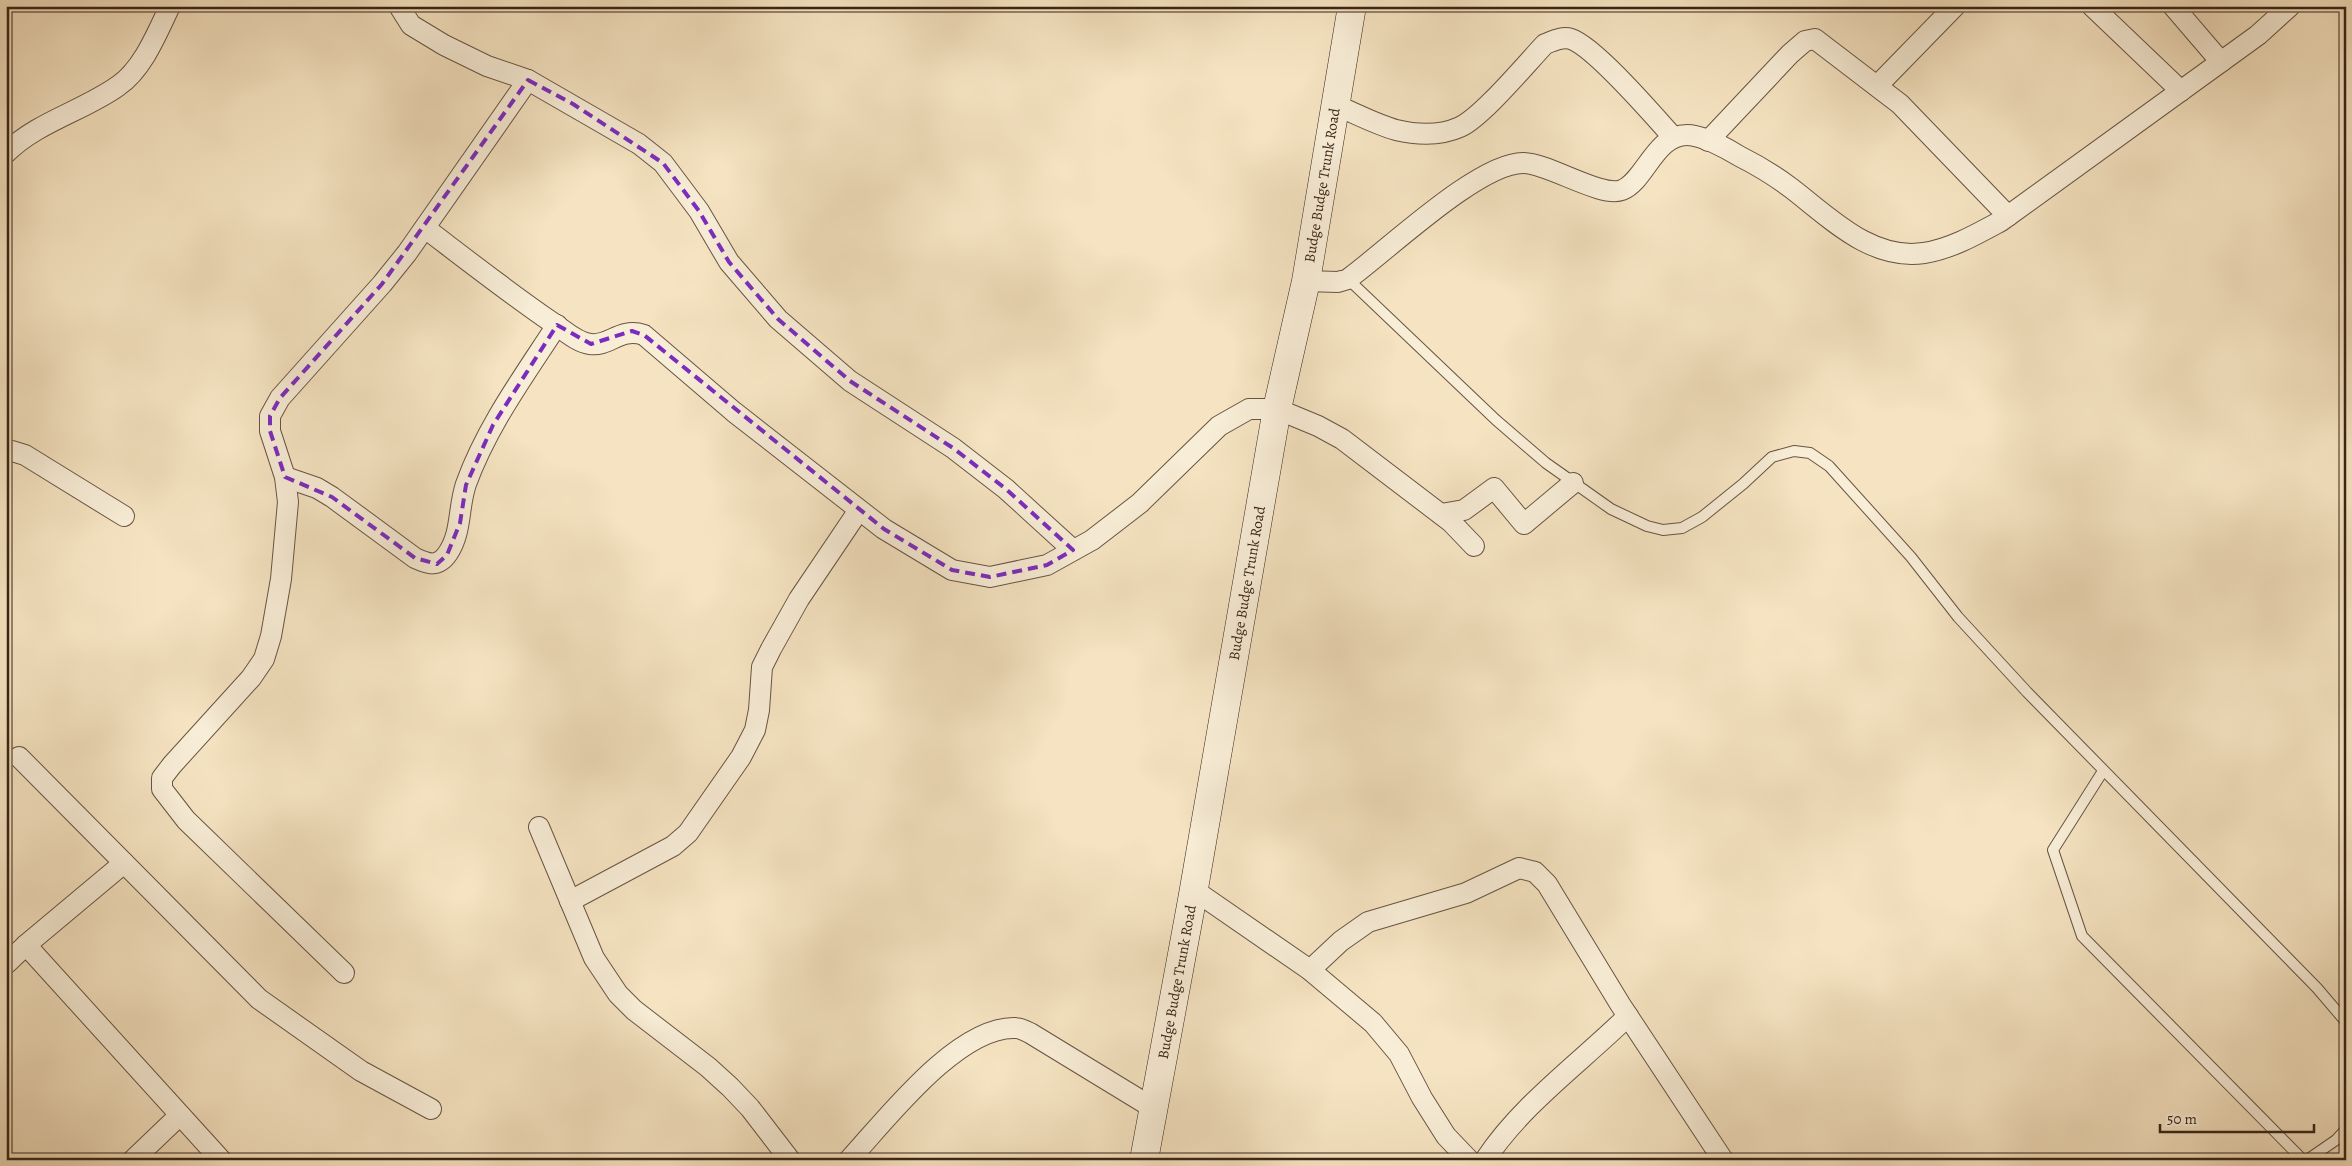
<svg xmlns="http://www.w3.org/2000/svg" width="2352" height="1166" font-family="Alegreya,serif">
<rect width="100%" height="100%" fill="#f5e3c1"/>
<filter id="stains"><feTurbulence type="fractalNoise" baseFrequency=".004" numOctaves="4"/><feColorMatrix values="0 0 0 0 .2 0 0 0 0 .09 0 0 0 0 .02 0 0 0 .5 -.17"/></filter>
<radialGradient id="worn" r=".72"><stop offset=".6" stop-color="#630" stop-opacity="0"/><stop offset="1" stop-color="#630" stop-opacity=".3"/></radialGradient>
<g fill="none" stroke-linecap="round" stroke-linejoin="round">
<defs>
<g id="service">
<path d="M1348 279 1496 420 1546 463 1611 509 1647 526 1663 530 1682 528 1702 517 1743 484 1772 457 1794 451 1810 453 1829 466 1911 557 1958 617 2027 692 2317 988 2346 1022"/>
<path d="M2103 771 2053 850 2082 936 2303 1160"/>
<path d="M2307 1160 2336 1140 2346 1129"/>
</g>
<g id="minor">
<path d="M399 6 411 25 444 45 487 66 528 80 639 144 663 163 699 211 729 262 778 319 850 381 953 448 1006 489 1073 550"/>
<path d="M2092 6 2181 91"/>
<path d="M2173 6 2221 62"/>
<path d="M1877 86 1955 6"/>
<path d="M1335 105C1355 113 1375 124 1396 130 1417 135 1440 136 1460 127 1482 117 1526 64 1545 44 1553 41 1562 36 1571 39 1595 47 1654 116 1673 137"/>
<path d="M1708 141 1790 54 1805 41 1815 39 1900 104 2008 216"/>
<path d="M6 153C37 122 83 111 118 86 143 69 157 33 170 6"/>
<path d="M425 228C467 260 509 293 553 323 564 330 576 342 590 344 610 347 619 327 644 335L734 412 884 529 952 570 990 577 1047 565 1092 540 1140 503 1219 426 1249 409H1277L1318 426 1342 439 1451 522 1474 546"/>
<path d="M1306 281 1338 282 1348 279C1387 251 1478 163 1523 163 1548 163 1601 198 1622 190 1645 181 1655 135 1687 135 1702 135 1726 148 1739 156 1757 165 1775 176 1791 188 1829 217 1871 261 1924 253 1951 249 1977 234 2001 221L2258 35 2290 6"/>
<path d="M6 453 12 451 25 455 124 516"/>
<path d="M285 477 317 488 332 497 415 558C428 564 438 568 448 553 462 532 458 507 466 484 487 426 524 376 557 325"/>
<path d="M1441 514 1464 510 1494 488 1524 524 1573 483"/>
<path d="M19 757 259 999 361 1071 431 1109"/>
<path d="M539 827 594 958 618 994 634 1010 708 1067 730 1087 750 1108 790 1160"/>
<path d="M1194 890 1310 970 1373 1023 1399 1054 1422 1098 1446 1136 1469 1160"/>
<path d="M570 901 673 846 688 833 741 757 755 730 759 710 762 667 771 649 799 599 859 510"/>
<path d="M26 945 221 1160"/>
<path d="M6 964 26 945 124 863"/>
<path d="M1310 970 1341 941 1368 922 1466 893 1519 868 1535 872 1547 884 1620 1004 1723 1160"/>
<path d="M344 973 186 820 162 789V778L172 765 251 678 264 659 271 636 281 579 288 502 285 477 270 431V416L280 398 382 284 407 253 528 80"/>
<path d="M133 1160 180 1115"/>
<path d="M849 1160C885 1121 958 1025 1016 1028 1020 1028 1026 1031 1030 1033L1153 1108"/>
<path d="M1485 1160C1522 1104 1580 1063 1628 1016"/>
</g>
<g id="secondary">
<path id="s1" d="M1144 1160 1192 900 1277 409 1306 281 1352 6"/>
</g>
</defs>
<use href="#service" stroke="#685442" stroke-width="12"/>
<use href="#minor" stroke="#685442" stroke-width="22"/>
<use href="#secondary" stroke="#392417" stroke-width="29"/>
<use href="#service" stroke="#f8edd7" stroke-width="10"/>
<use href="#minor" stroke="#f8edd7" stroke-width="20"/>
<use href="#secondary" stroke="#f8edd7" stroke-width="28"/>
</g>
<path fill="none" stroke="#7b2cbf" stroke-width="4" stroke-dasharray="10 6" stroke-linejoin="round" d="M528 80 573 104 663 163 699 211 729 262 778 319 850 381 953 448 1006 489 1073 550 1047 565 990 577 952 570 884 529 644 335 632 331 591 344 557 325 493 425 466 485 460 523 447 555 437 564 415 558 332 497 285 477 270 431V416L280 398 382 284Z"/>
<g text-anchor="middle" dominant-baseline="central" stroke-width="4" stroke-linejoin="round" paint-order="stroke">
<g font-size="15" fill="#392417" stroke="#f8edd7">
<text stroke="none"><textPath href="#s1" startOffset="991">Budge Budge Trunk Road</textPath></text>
<text stroke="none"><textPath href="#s1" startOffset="586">Budge Budge Trunk Road</textPath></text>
<text stroke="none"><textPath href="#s1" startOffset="181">Budge Budge Trunk Road</textPath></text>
</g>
</g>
<rect width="2352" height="1166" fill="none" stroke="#f5e3c1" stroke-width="25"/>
<rect x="8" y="8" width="2337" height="1151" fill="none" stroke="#392417" stroke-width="2.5"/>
<rect x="12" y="12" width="2327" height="1141" fill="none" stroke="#392417"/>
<path d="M2160 1124v8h154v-8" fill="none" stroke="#392417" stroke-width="2.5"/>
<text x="2167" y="1124" font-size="15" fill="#392417" stroke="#f8edd7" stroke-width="4" paint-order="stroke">50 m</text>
<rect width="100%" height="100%" filter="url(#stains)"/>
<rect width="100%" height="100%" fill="url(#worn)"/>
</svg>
